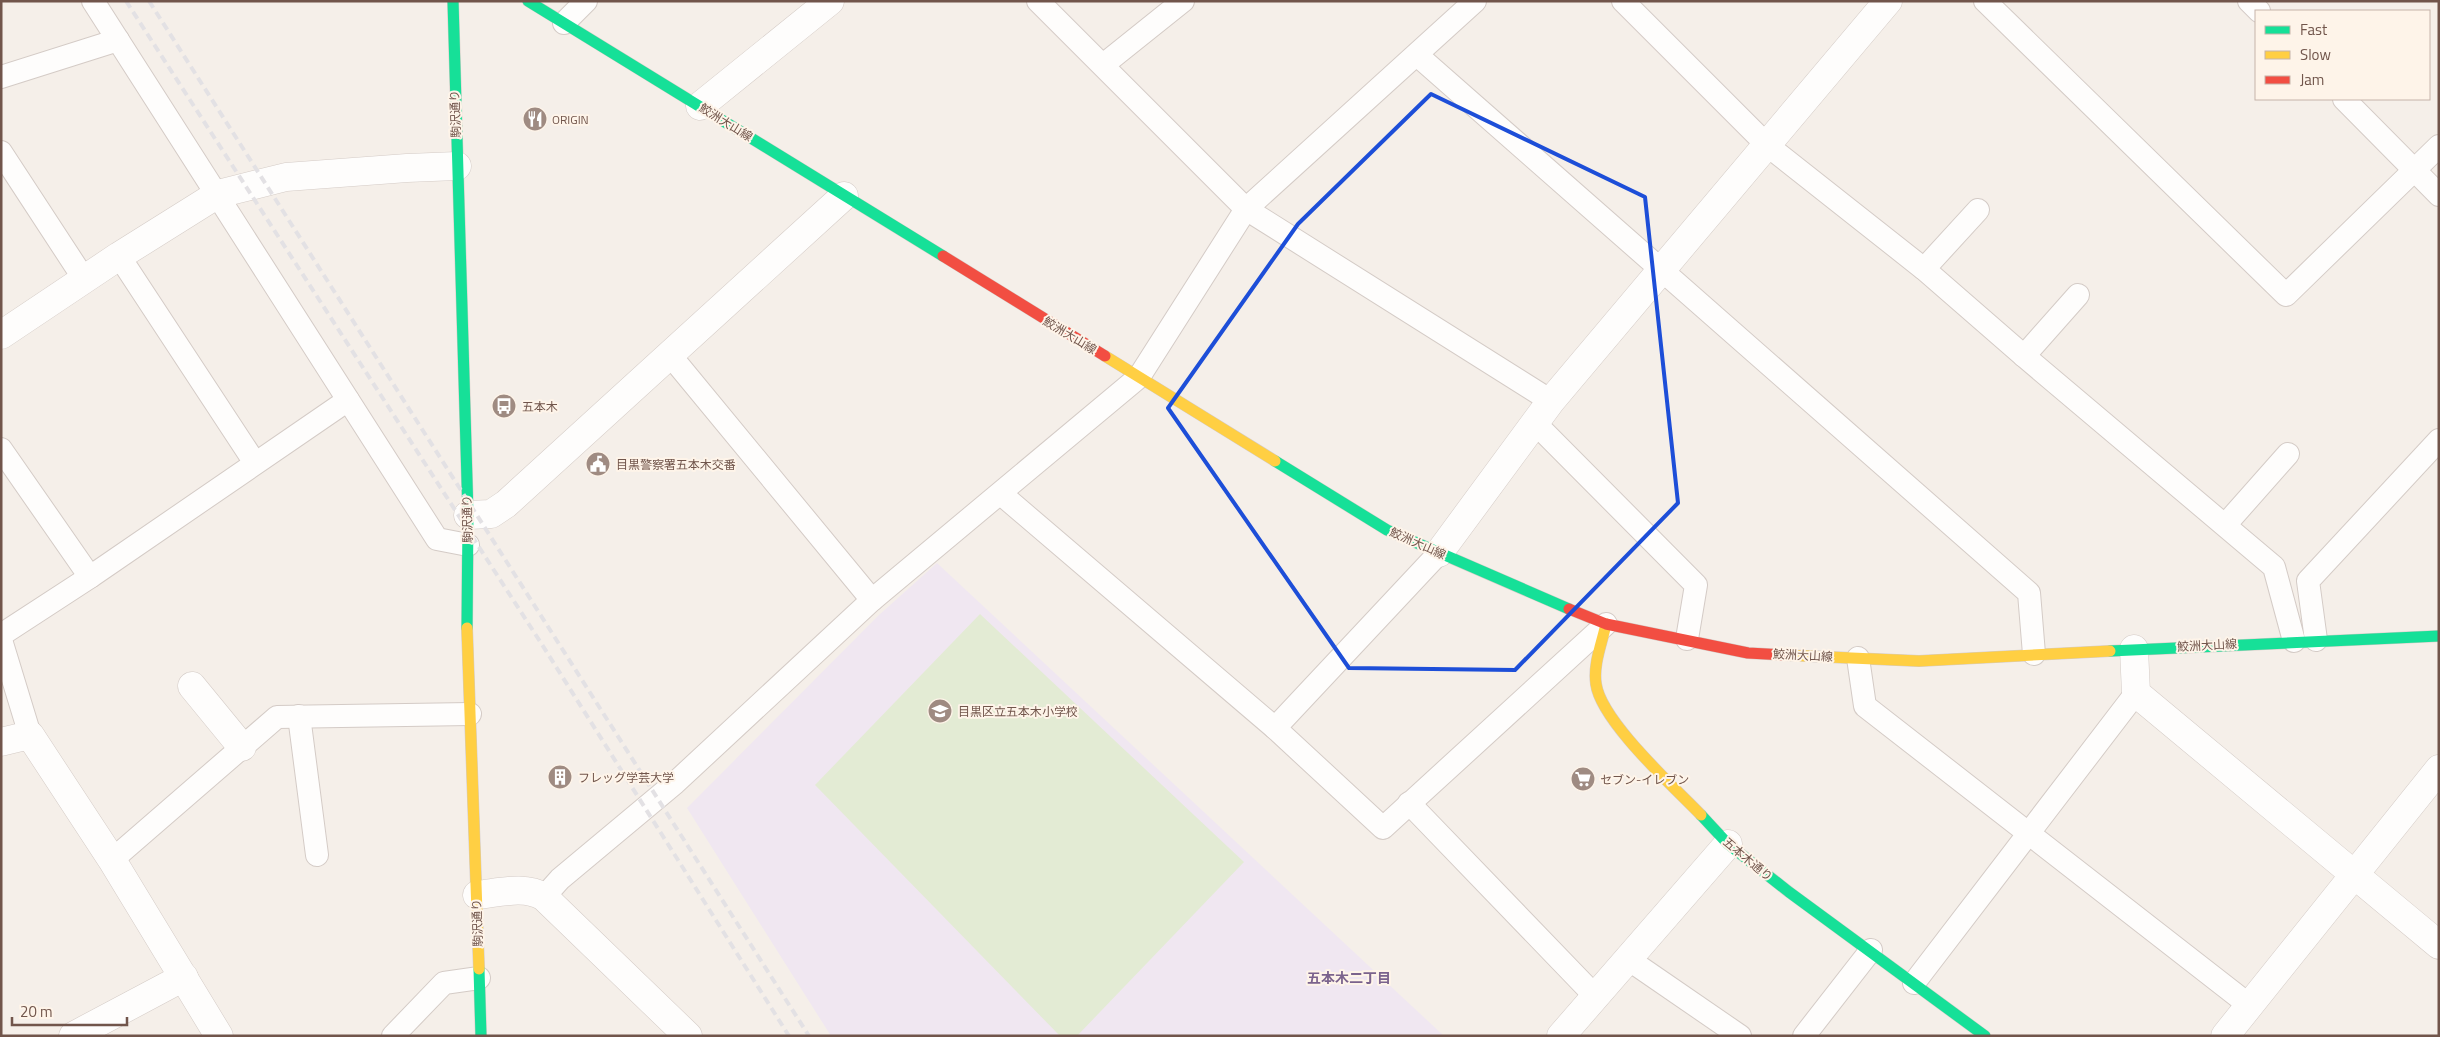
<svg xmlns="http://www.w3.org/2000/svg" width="2440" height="1037" font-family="'Titillium Web','Noto Sans JP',sans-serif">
<rect width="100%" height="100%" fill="#f5efe9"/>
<path fill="#f0e7f1" d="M937 563 1444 1036H831L687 808 879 615Z"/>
<path fill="#e3ebd4" d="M980 614 1244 862 1077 1036H1060L815 785Z"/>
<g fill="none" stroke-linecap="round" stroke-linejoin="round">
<defs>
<g id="lane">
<path d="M93 1 437 539 468 545"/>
<path d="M1038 1 1246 209 1551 401"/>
<path d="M1623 1 1767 145 1924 269 2024 356 2274 567 2294 641"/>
<path d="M1985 1 2286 295 2439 146"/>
<path d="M2249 1 2259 11"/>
<path d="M564 23 586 1"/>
<path d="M1417 55 2029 593 2034 654"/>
<path d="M1103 65 1183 1"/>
<path d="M1 77 118 40"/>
<path d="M2344 99 2439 195"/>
<path d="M1 152 84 279"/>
<path d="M119 256 255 463"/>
<path d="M1924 269 1978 210"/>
<path d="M670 355 872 600"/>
<path d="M2024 356 2078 295"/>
<path d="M1535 423 1696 585 1687 639"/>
<path d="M1 449 90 577"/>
<path d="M1001 494 1275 728 1383 828 1606 624"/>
<path d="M2226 524 2288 454"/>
<path d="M1 635 90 577 348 400"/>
<path d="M1 640 30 735"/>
<path d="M2316 640 2308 581 2439 440"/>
<path d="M1858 658 1865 706 2249 1005"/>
<path d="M299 716 317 855"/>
<path d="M1275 728 1439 553"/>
<path d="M1409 803 1595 996"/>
<path d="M112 860 277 717 470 714"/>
<path d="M544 897 560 879 675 783 872 600 1139 377 1246 209 1475 1"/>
<path d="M1628 959 1740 1036"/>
<path d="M1914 983 2136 693"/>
<path d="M393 1036 444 983 479 978"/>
<path d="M1804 1036 1871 950"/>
</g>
<g id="street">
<path d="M700 106 830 1"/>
<path d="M1 335 119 256 218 194 286 177 407 168 457 166"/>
<path d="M468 515 491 514 506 504 844 196"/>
<path d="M1439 553 1551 401 1888 1"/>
<path d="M2134 649 2136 693 2439 945"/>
<path d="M192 686 242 747"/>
<path d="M1 742 30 735 112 860 219 1036"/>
<path d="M477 895C498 893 525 885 544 897L688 1036"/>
<path d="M73 1036 184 977"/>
<path d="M1561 1036 1728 844"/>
<path d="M2225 1036 2439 769"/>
</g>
<g id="fast">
<path d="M453 1 468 515 467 628"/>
<path d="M528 1 943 256"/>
<path d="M1275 461 1387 530 1569 609"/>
<path d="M2110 651 2439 636"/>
<path d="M1701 815 1728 844 1789 892 1985 1036"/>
<path d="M479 969 481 1036"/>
</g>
<g id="slow">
<path d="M1105 356 1275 461"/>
<path d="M1606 624C1602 643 1593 664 1596 684 1601 721 1674 787 1701 815"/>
<path d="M467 628 479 969"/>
<path d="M1784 655 1919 661 2110 651"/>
</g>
<g id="jam">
<path d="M943 256 1105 356"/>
<path d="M1569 609 1606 624 1748 653 1784 655"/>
</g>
</defs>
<use href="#lane" stroke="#d4cbc6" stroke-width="24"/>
<use href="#street" stroke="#d4cbc6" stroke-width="29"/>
<use href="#fast" stroke="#d4cbc6" stroke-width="12"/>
<use href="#slow" stroke="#d4cbc6" stroke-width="12"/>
<use href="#jam" stroke="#d4cbc6" stroke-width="12"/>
<use href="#lane" stroke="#fefdfc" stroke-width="22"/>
<use href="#street" stroke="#fefdfc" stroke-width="28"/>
<use href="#fast" stroke="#16e098" stroke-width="11"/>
<use href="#slow" stroke="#ffcf43" stroke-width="11"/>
<use href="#jam" stroke="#f24e42" stroke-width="11"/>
<g stroke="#e3e1e4" stroke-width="4" stroke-dasharray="8 5" stroke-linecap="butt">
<path d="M126 1 541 643 789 1036"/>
<path d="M149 1 809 1036"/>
</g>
</g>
<path fill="none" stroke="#1d4ed8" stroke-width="4" stroke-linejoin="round" d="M1431 94 1645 197 1678 503 1515 670 1349 668 1168 408 1298 224Z"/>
<defs>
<symbol id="restaurant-disc" viewBox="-11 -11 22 22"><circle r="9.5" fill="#9f8b82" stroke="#fef4e9"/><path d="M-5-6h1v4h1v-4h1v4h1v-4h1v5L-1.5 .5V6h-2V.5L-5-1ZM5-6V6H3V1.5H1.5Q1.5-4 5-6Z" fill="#fff"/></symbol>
<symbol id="bus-disc" viewBox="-11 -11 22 22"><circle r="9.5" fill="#9f8b82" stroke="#fef4e9"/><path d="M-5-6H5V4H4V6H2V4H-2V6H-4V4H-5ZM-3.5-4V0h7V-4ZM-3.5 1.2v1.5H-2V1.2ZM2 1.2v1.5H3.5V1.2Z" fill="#fff"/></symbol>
<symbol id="civic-disc" viewBox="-11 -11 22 22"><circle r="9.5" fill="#9f8b82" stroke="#fef4e9"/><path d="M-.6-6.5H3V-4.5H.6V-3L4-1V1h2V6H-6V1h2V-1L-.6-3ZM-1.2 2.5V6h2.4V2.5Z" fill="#fff"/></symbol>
<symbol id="school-disc" viewBox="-11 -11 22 22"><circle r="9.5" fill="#9f8b82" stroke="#fef4e9"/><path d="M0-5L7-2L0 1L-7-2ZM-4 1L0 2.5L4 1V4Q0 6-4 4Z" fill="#fff"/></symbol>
<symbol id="building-disc" viewBox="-11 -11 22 22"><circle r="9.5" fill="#9f8b82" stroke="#fef4e9"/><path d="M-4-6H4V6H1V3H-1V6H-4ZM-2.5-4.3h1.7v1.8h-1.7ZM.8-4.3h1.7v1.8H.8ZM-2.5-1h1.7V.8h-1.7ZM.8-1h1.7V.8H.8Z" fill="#fff"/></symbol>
<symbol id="supermarket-disc" viewBox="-11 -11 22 22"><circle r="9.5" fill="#9f8b82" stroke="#fef4e9"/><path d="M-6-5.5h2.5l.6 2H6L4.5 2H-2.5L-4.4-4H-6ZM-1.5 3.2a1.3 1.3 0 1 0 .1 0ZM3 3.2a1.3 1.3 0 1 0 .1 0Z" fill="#fff"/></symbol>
</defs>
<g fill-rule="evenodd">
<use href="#restaurant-disc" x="521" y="105" width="28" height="28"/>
<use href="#bus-disc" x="490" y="392" width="28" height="28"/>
<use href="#civic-disc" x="584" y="450" width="28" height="28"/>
<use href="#school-disc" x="926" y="697" width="28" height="28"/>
<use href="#building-disc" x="546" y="763" width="28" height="28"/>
<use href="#supermarket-disc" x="1569" y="765" width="28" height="28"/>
</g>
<g text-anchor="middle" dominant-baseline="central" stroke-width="4" stroke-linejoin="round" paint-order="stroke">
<g font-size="12" fill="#71554b" stroke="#fef4e9">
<text transform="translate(455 114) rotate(-92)">駒沢通り</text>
<text transform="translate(726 122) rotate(32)">鮫洲大山線</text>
<text transform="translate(1070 335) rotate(31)">鮫洲大山線</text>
<text transform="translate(467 519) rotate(-91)">駒沢通り</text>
<text transform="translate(1418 543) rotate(24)">鮫洲大山線</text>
<text transform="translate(2207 645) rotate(-3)">鮫洲大山線</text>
<text transform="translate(1803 655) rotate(3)">鮫洲大山線</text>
<text transform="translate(1748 859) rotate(40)">五本木通り</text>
<text transform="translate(477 923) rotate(-92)">駒沢通り</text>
</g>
<g font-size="12" fill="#71554b" stroke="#fef4e9" text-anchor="start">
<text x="552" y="119">ORIGIN</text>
<text x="522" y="406">五本木</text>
<text x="616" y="464">目黒警察署五本木交番</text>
<text x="958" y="711">目黒区立五本木小学校</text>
<text x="578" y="777">フレッグ学芸大学</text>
<text x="1600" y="779">セブン-イレブン</text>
</g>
<g font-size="14" font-weight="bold" fill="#7b638d" stroke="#fef4e9">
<text x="1349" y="977">五本木二丁目</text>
</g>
</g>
<rect width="2440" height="1037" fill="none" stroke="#71554b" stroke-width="5"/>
<rect x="2255" y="10" width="175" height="90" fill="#fef4e9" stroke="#c6b4aa"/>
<rect x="2265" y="26" width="25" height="8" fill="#16e098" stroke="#c6b4aa"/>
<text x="2300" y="35" font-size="15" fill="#71554b">Fast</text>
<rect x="2265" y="51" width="25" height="8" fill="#ffcf43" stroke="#c6b4aa"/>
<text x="2300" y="60" font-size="15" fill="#71554b">Slow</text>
<rect x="2265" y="76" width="25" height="8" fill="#f24e42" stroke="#c6b4aa"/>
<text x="2300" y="85" font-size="15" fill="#71554b">Jam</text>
<path d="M12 1017v8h115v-8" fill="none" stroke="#71554b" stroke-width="2.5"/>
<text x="20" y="1017" font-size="15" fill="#71554b" stroke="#fef4e9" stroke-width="4" paint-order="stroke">20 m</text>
</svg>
